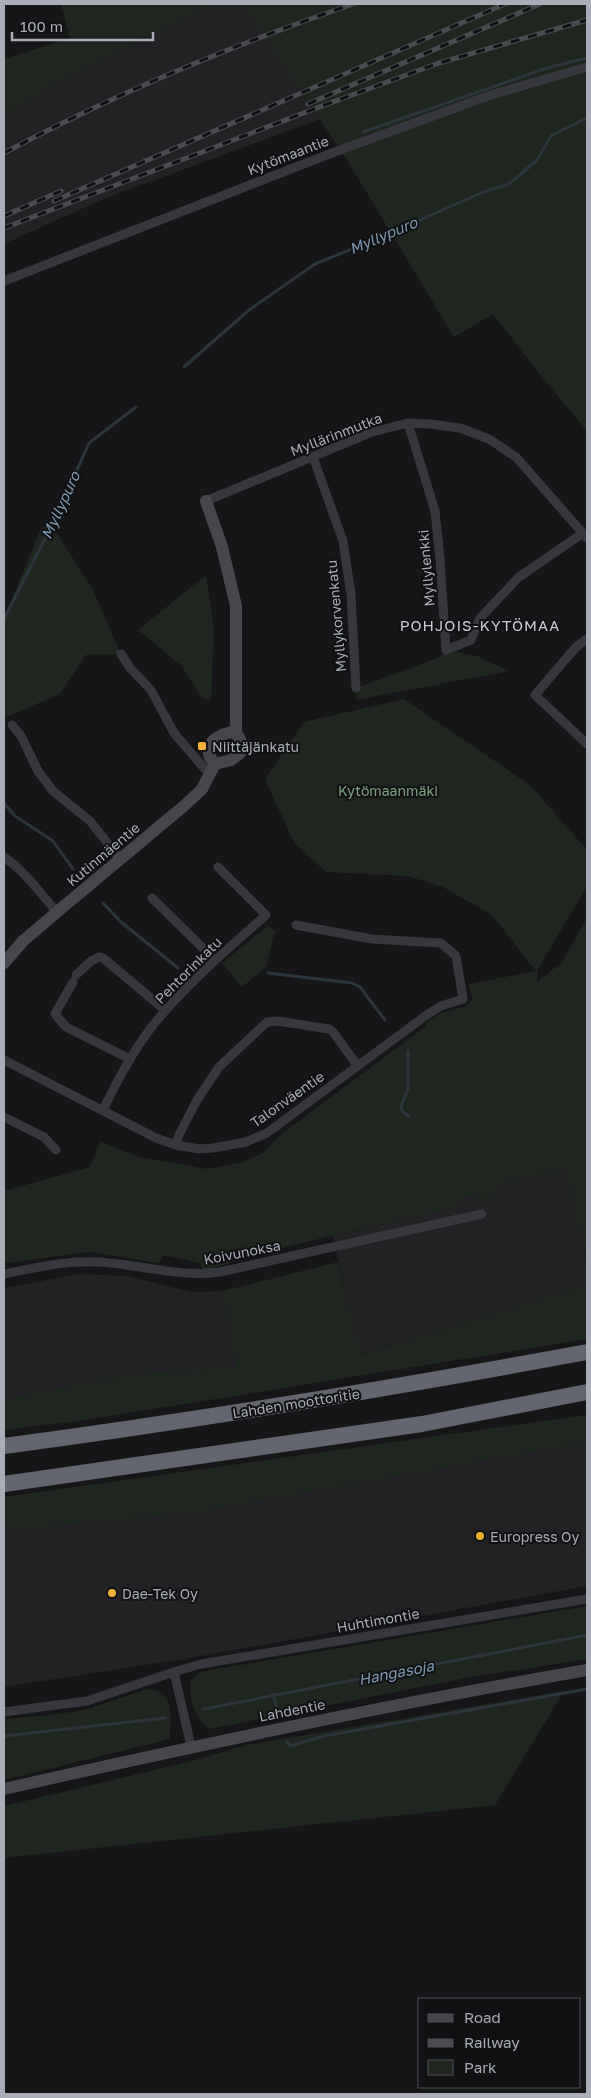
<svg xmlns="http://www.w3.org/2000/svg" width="591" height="2098" font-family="'Golos Text',sans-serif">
<rect width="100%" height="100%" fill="#161618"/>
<g fill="#222225">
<path d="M213 4H587L448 72 106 198 4 244V115L75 72Z"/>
<path d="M567 1169 587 1264V1285L359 1355 333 1236 451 1208 465 1196 474 1195 485 1199 498 1196 496 1183Z"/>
<path d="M79 1274 127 1276 191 1292 223 1291 237 1368 141 1373 4 1399V1288Z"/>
<path d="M587 1442V1586L190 1658 4 1687V1530L189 1513Z"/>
</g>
<g fill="#1e261f">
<path d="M61 4H213L75 72 4 115V59L70 38Z"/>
<path d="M243 4H587V431L533 366 493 314 454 337 347 160Z"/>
<path d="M50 523 92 588 121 654 86 655 60 694 4 718V619L41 528Z"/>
<path d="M206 575 214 629 211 701 201 697 182 666 138 630Z"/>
<path d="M446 650 477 656 509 671 356 700V688L440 657Z"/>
<path d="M404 699 530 785 587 850V886L537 971V982L562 962 587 918V1264L567 1169 497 1183 499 1196 485 1199 474 1195 465 1196 452 1208 289 1246 203 1271 200 1263 164 1255 159 1263 90 1252 4 1263V1191L90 1167 100 1141 139 1157 208 1169 243 1162 263 1153 279 1136 425 1027 427 1021 442 1013 467 1006 472 1000 469 984 536 971 492 915 443 887 408 876 326 872 294 843 265 779 304 722Z"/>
<path d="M268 926 275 931 266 967 242 987 222 963Z"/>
<path d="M338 1262 360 1355 587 1285V1339L79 1421 4 1430V1399L141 1373 237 1368 223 1291Z"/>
<path d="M587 1415V1442L189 1513 4 1530V1497Z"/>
<path d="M587 1606V1659L466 1678 209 1729C194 1716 190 1702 190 1682L199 1672Z"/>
<path d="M148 1689C151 1690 157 1691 160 1692 175 1701 170 1726 170 1739L4 1780V1719L53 1715 88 1709Z"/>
<path d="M564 1691 495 1805 4 1858V1806L192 1761 247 1745Z"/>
</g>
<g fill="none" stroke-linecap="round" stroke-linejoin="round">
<g stroke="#2c353c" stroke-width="3">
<path d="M363 132 550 67 587 58"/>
<path d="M184 367 249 310 315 264 391 233 483 192 509 184 536 161 552 135 587 118"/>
<path d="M4 619 56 517 89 443 136 407"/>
<path d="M4 803 15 816 53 841 73 869"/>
<path d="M103 903 121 922 178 968"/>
<path d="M268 973 352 983 360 987 385 1020"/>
<path d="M408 1051V1089L401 1106 402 1111 409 1117"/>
<path d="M273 1694 278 1712"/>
<path d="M204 1709 587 1635"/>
<path d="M4 1736 165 1718"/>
<path d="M287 1742 290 1746 324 1736 587 1689"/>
</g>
<g stroke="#37383d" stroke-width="9">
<path d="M4 281 332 153 491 95 587 67"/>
<path d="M408 423 435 511 440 559 446 650 471 640 480 618 519 577 583 533"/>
<path d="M313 457 343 541 351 595 356 688"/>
<path d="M206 501 372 432 408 423 430 424 460 428 489 439 516 457 587 538"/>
<path d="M587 639 576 647 535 695 587 744"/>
<path d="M121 654 130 668 151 690 174 733 210 775"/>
<path d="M12 725 21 736 38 771 53 791 90 821 120 859"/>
<path d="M4 857C26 872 39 892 57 912"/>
<path d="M152 898 215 960"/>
<path d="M76 975 91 961 99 957 103 958 165 1010"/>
<path d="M73 982 55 1014 66 1027 130 1059"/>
<path d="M4 1060 156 1138 176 1145 199 1149 213 1148 246 1142 267 1133 428 1014 441 1006 463 999 456 956 441 943 372 939 296 925"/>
<path d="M103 1110C120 1075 139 1039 166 1010 196 976 232 945 266 915L218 867"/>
<path d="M4 1117 44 1137 56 1150"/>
<path d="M176 1145 179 1135 197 1100 219 1067 267 1022 278 1021 329 1029 333 1032 357 1065"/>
<path d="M4 1274C35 1268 66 1260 98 1262 140 1264 179 1278 220 1272L482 1214"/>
<path d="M174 1672 201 1664 587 1599"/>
<path d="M4 1712 87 1701 174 1672 191 1746"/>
</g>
<g stroke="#45474d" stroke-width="12">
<path d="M206 501 222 547 236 606V734"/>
<path d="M231 732 236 734 240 739V753L231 760 215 764C200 748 214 736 231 732Z"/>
<path d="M4 963 23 941 57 912 185 805 202 789 215 764"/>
<path d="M4 1789C197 1745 391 1704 587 1670"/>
</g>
<g stroke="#63666e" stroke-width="16">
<path d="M4 1446C199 1420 393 1388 587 1352"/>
<path d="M4 1484 422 1424 587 1392"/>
</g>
<defs>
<g id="rail">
<path d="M308 104 540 4"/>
<path d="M4 153C116 93 233 45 353 4"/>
<path d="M54 201 505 4"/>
<path d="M4 216 61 191"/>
<path d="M4 228 322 106 439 63 587 20"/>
</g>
</defs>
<use href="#rail" stroke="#4a4c52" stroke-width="5"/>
<use href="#rail" stroke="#111113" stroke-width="3" stroke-dasharray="9" stroke-linecap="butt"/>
</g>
<g fill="#f2b134" stroke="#111113" stroke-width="2">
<rect x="197" y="741" width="10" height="10" rx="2.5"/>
<circle cx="480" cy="1536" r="5"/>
<circle cx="112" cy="1593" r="5"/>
</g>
<g text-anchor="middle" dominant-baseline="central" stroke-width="4" stroke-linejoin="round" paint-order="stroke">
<g font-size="14" fill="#a8adb8" stroke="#111113">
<text transform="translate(288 155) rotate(-21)">Kytömaantie</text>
<text transform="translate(336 434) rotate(-21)">Myllärinmutka</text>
<text transform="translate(426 568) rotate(-95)">Myllylenkki</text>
<text transform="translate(336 616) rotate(-95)">Myllykorvenkatu</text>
<text transform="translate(103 854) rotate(-40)">Kutinmäentie</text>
<text transform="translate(188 970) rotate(-45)">Pehtorinkatu</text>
<text transform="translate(287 1099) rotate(-35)">Talonväentie</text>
<text transform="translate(242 1252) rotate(-11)">Koivunoksa</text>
<text transform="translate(296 1403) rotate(-9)">Lahden moottoritie</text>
<text transform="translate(378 1620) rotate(-10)">Huhtimontie</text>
<text transform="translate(292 1710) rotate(-11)">Lahdentie</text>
</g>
<g font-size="14" fill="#a8adb8" stroke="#111113" text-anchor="start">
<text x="212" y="746">Niittäjänkatu</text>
<text x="490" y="1536">Europress Oy</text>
<text x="122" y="1593">Dae-Tek Oy</text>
</g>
<g font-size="14" fill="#7fa381" stroke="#111113">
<text x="388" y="790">Kytömaanmäki</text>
</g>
<g font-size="15" font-style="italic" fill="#7f9bb3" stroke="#111113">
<text transform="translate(383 235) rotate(-23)">Myllypuro</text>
<text transform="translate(60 505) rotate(-65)">Myllypuro</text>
<text transform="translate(396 1672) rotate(-11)">Hangasoja</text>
</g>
<g font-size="15" letter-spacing="1" fill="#c9ccd4" stroke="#111113">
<text x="480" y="625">POHJOIS-KYTÖMAA</text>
</g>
</g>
<rect width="591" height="2098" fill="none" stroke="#a8adb8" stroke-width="10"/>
<rect x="418" y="1998" width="162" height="90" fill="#111113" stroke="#4d4f55"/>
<rect x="428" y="2014" width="25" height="8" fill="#45474d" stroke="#4d4f55"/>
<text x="464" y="2023" font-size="15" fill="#a8adb8">Road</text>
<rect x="428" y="2039" width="25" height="8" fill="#4a4c52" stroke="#4d4f55"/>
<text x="464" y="2048" font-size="15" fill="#a8adb8">Railway</text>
<rect x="428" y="2060" width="25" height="15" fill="#1e261f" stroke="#4d4f55"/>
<text x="464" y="2073" font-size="15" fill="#a8adb8">Park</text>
<path d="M12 32v8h141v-8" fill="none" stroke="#a8adb8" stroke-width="2.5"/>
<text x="20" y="32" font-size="15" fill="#a8adb8" stroke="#111113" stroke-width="4" paint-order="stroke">100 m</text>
</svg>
